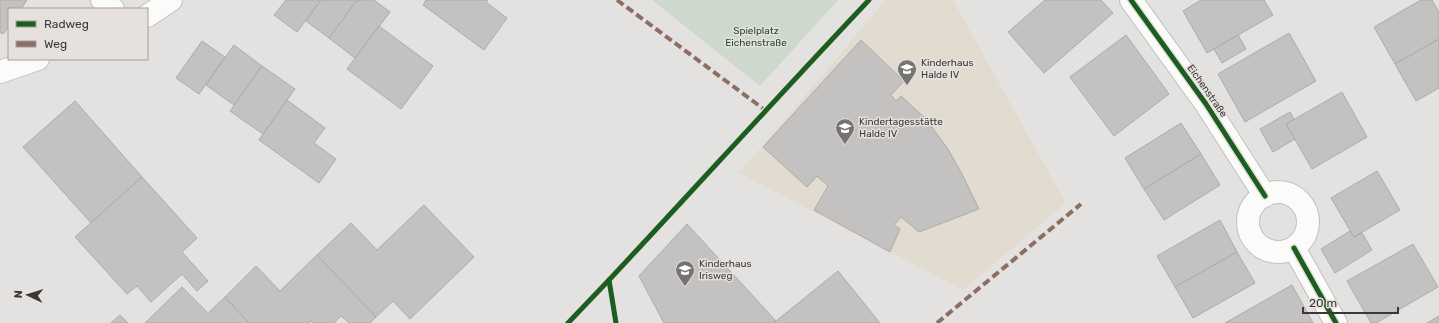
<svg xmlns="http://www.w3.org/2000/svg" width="1439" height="323" font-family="Rubik,sans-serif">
<rect width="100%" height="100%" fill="#e4e2e0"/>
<path fill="#e2dcd0" d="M886 0H953L1066 203 963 290 739 173Z"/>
<path fill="#cfd8cd" d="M652 0H838L760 86Z"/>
<g fill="#c4c2c1" stroke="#adabaa">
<path d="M0 0H27L21 9H9V26L3 34 0 32Z"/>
<path d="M286 0H321L297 32 274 15Z"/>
<path d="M321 0H357L329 38 306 21Z"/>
<path d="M357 0H374L390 12 355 58 329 38Z"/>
<path d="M426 0H488L486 2 507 18 484 50 423 5Z"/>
<path d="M1045 0H1101L1113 13 1044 73 1008 32Z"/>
<path d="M1201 0H1264L1273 15 1207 53 1183 11Z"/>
<path d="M1421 0H1432L1439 12V39L1395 64 1374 27Z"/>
<path d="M379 26 433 66 401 109 347 69Z"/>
<path d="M1289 33 1316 81 1245 122 1218 74Z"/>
<path d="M1126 35 1169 94 1114 136 1070 77Z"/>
<path d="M1238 35 1246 49 1222 63 1214 49Z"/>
<path d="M1439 39V88L1416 101 1395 64Z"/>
<path d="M861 40 904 81 891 95 896 101 901 96 926 119 948 149 962 174 979 209 919 232 901 217 894 225 900 229 890 252 814 210 828 186 817 176 807 187 763 147Z"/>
<path d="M202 41 225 57 199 94 176 78Z"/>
<path d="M234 45 262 66 234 105 206 85Z"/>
<path d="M262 66 295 89 263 134 230 111Z"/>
<path d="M1342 92 1367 137 1312 169 1286 124Z"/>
<path d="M287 100 325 128 314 143 336 159 319 183 259 140Z"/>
<path d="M75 101 142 177 91 223 23 147Z"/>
<path d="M1290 112 1294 119 1286 124 1295 139 1273 152 1260 129Z"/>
<path d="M1181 123 1201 154 1144 189 1125 158Z"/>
<path d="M1201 154 1220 185 1164 220 1144 189Z"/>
<path d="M1377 171 1400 210 1354 237 1331 198Z"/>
<path d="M142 177 197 238 182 252 208 281 197 291 182 274 151 302 137 286 127 294 75 237Z"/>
<path d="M424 205 474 257 410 319 393 301 376 317 317 255 351 223 377 250Z"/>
<path d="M1220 220 1237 252 1175 287 1157 256Z"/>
<path d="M687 224 776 321 773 323H664L639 276Z"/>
<path d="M1350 231 1354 237 1362 233 1372 250 1335 273 1321 249Z"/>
<path d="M1413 244 1438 287 1376 323H1371L1347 281Z"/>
<path d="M1237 252 1255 283 1193 318 1175 287Z"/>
<path d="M317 255 376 317 370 323H349L341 316 334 323H313L311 321 309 323H249L225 297 256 266 280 291Z"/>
<path d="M838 271 880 323H773L776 321Z"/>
<path d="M1292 285 1313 323H1225Z"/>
<path d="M182 287 208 313 225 297 249 323H145Z"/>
<path d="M120 315 128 323H111Z"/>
<path d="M1439 316V323H1427Z"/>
</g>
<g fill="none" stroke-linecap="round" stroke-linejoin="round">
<defs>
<g id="street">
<path d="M102 0 113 9"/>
<path d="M1131 0 1206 104 1265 196"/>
<path d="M147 16 171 0"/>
<path d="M0 72 38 59"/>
<circle cx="1278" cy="222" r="30"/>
<path d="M1294 248 1336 323"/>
</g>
</defs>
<use href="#street" stroke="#c2c0bf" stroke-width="24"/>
<use href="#street" stroke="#fbfbfa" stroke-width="22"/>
<g stroke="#8d6e63" stroke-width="4" stroke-dasharray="8 4" stroke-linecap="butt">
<path d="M617 0 765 110"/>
<path d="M937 323 1081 204"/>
</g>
<defs>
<g id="cycleway">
<path d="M1131 0 1206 104 1265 196"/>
<path d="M1294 248 1336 323"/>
<path d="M568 323 609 280"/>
<path d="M616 323 609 280C696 187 781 93 869 0"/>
</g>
</defs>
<use href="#cycleway" stroke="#e6e1de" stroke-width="8"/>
<use href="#cycleway" stroke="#1b5e20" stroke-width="5"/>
</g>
<defs>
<symbol id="school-pin" viewBox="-11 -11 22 30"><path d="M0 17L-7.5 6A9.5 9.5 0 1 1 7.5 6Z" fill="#767473" stroke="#e6e1de"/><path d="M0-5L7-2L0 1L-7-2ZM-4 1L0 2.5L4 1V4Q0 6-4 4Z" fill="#fff"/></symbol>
</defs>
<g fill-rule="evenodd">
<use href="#school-pin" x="896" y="58" width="22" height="30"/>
<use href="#school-pin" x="834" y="117" width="22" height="30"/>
<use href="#school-pin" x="674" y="259" width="22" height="30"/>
</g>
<g text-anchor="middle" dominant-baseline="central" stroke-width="3" stroke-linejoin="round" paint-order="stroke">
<g font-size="10" fill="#204e29" stroke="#e6e1de">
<text x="756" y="31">Spielplatz<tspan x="756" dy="12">Eichenstraße</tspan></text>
</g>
<g font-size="10" fill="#3b3938" stroke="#e6e1de" text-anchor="start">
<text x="921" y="63">Kinderhaus<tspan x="921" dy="12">Halde IV</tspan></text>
<text x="859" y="122">Kindertagesstätte<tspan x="859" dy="12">Halde IV</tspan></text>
<text x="699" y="264">Kinderhaus<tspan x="699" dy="12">Irisweg</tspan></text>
</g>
<g font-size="10" fill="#3b3938" stroke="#e6e1de">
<text transform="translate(1207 91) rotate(55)">Eichenstraße</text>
</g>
</g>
<rect x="8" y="8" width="140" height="52" fill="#e6e1de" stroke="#a29e9c"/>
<rect x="16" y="21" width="20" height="6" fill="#1b5e20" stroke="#a29e9c"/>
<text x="44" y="28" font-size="12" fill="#3b3938">Radweg</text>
<rect x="16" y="41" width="20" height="6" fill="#8d6e63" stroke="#a29e9c"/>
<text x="44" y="48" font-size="12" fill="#3b3938">Weg</text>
<g transform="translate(28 295) rotate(274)" stroke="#e6e1de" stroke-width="3" paint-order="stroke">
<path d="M0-3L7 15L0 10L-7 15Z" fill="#3b3938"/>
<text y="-6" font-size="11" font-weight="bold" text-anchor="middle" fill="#3b3938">N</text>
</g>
<path d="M1303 307v6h95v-6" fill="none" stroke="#3b3938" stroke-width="2"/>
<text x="1309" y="307" font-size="12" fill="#3b3938" stroke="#e6e1de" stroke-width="3" paint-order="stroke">20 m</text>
</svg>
